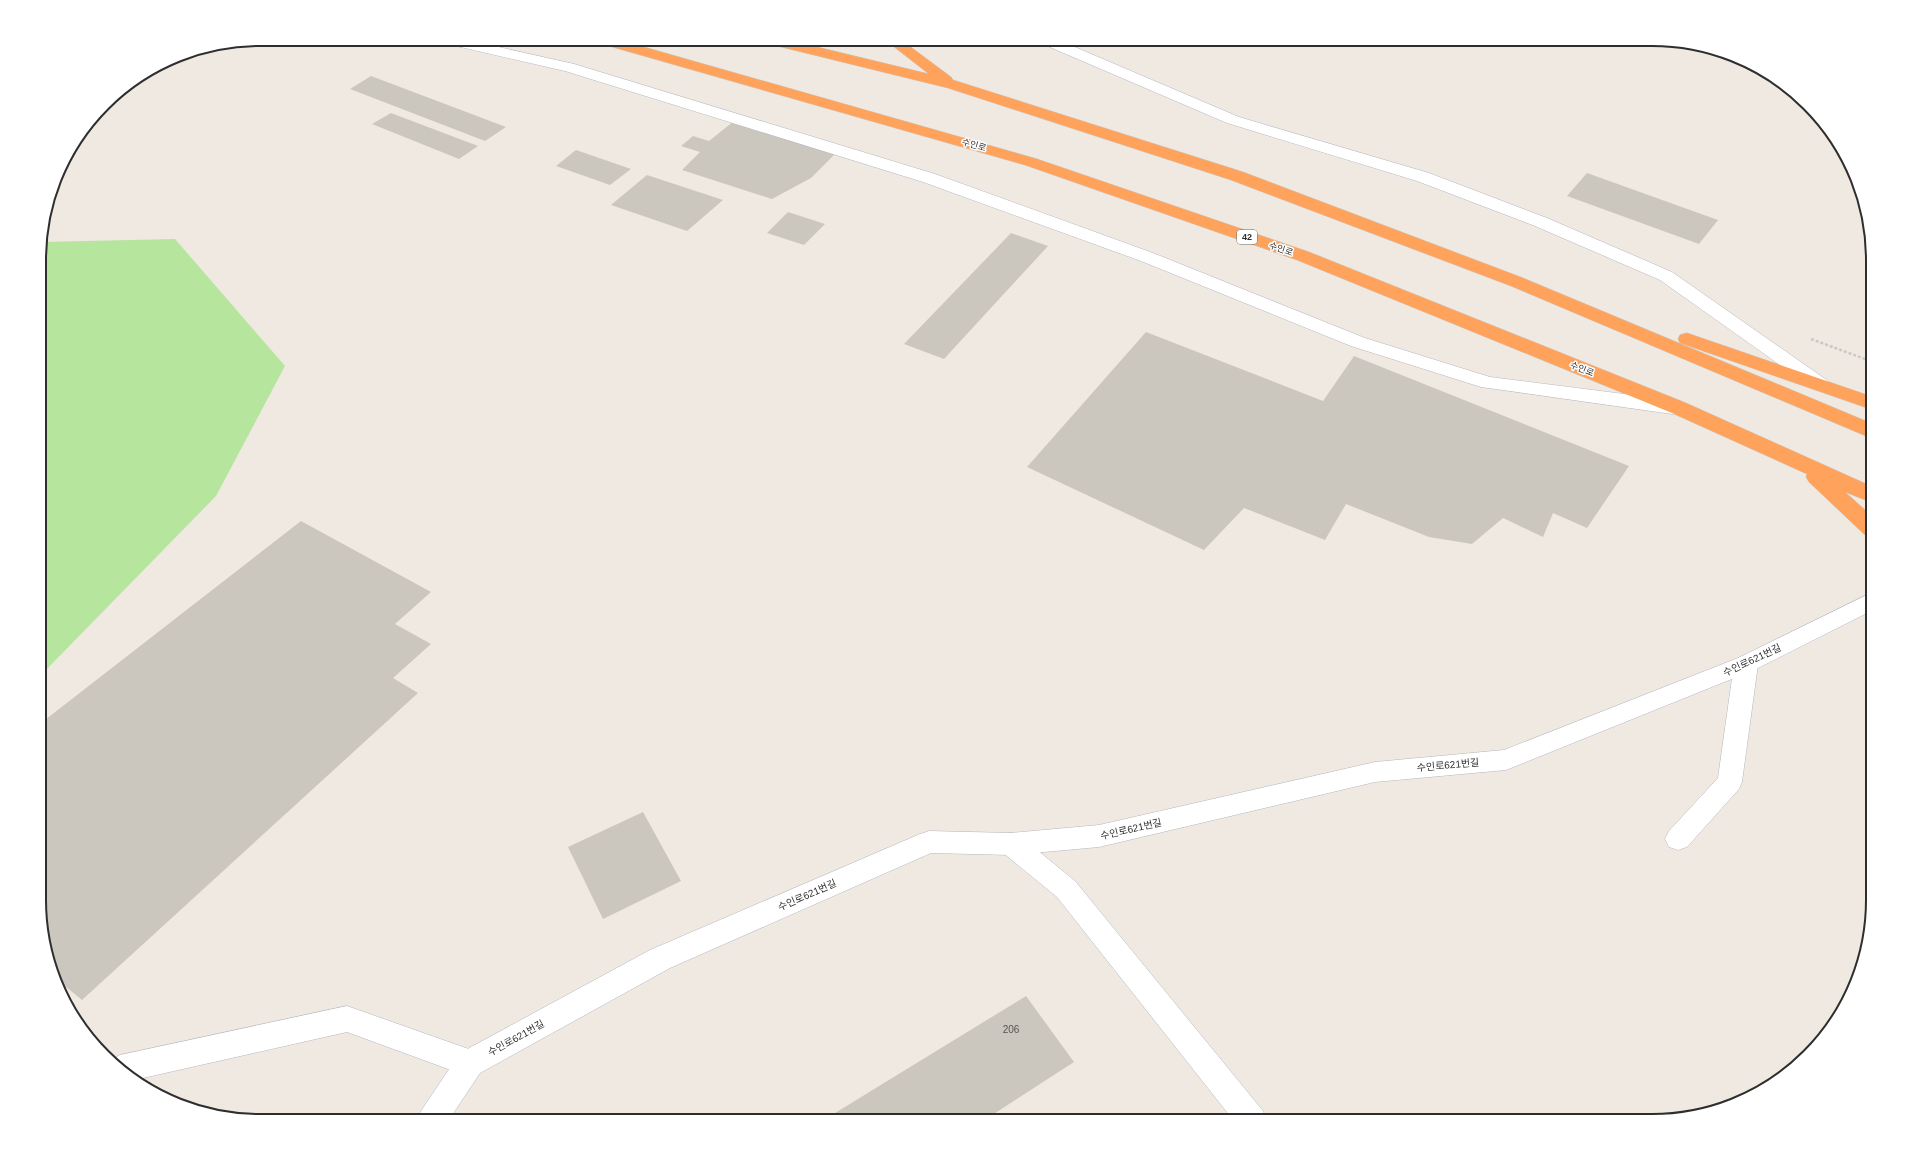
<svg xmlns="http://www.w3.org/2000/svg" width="1912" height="1160" font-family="Arial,'Noto Sans KR',sans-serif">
<rect width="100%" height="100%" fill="#efe9e1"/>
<path fill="#b6e59e" d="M175 239 285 366 216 496 41 675V242Z"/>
<g fill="#cbc7bf">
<path d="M371 76 506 127 485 141 350 89Z"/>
<path d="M391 113 478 146 459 159 372 124Z"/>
<path d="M734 121 837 152 811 178 772 199 682 170 700 152 681 146 693 136 709 141Z"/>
<path d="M576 150 631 169 610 185 556 166Z"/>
<path d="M1587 173 1718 220 1699 244 1567 196Z"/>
<path d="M647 175 723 200 687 231 611 205Z"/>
<path d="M788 212 825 224 804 245 767 233Z"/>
<path d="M1011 233 1048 246 944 359 904 344Z"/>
<path d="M1146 332 1323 401 1354 356 1629 466 1587 528 1553 513 1543 537 1503 518 1472 544 1429 537 1346 504 1325 540 1244 508 1204 550 1027 467Z"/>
<path d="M301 521 431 592 395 624 431 644 393 678 418 693 82 1000 54 977 41 929V723Z"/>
<path d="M643 812 681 881 603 919 568 847Z"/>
<path d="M1026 996 1074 1062 983 1121H822Z"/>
</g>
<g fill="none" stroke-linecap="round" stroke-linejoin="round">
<defs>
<g id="lane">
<path d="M1746 655 1754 658 1758 664 1742 782 1739 789 1687 847 1678 850 1669 847 1665 839 1669 831 1718 778 1734 664 1738 658Z"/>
<path d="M1011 833 1020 836 1075 881 1263 1111 1267 1121H1234L1057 897 1002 852 998 844 1002 836Z"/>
<path d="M347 1006 480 1053 484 1063 480 1073 470 1077 347 1032 134 1080 109 1061 120 1055Z"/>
</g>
<g id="street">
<path d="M436 39H463L574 64 935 174 1153 253 1365 338 1490 377 1679 401 1686 403 1689 408 1686 413 1679 415 1481 387 1351 346 1141 261 923 182 565 71 443 43 438 42Z"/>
<path d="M1873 592V610L1754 670 1506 770 1375 782 1099 847 1011 855 931 853 670 968 480 1073 448 1121H416L421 1111 460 1053 650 950 920 834 929 831 1011 833 1099 825 1375 762 1504 750 1738 658Z"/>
</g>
<path id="secondary" d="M1036 39H1056L1239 117 1429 173 1547 218 1672 272 1828 381 1831 385 1828 389 1821 391 1814 389 1660 280 1535 226 1417 181 1227 123 1038 42Z"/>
<g id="highway">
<path d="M593 39H616L1037 159 1309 252 1686 403 1873 487V503L1845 492 1873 517V538L1865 535 1809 482 1806 477 1807 474 1672 413 1297 260 1025 165 595 42Z"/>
<path d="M759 39H784L929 74 884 39H900L951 77 953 80 1243 172 1523 278 1873 424V439L1511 286 1231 180 948 88 761 42Z"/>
<path d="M1687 333 1873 397V410L1680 343 1678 339 1680 335Z"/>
</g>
</defs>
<use href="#lane" stroke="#b4b7c1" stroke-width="1"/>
<use href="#street" stroke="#b4b7c1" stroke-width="1"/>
<use href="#secondary" stroke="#b4b7c1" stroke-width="1"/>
<use href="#highway" stroke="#c9c9c9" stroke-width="1"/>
<path stroke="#c9c9c9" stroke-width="2.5" stroke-dasharray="3 2" stroke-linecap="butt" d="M1811 339 1873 362"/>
<use href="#lane" fill="#fff" fill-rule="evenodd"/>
<use href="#street" fill="#fff" fill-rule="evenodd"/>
<use href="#secondary" fill="#fff" fill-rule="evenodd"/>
<use href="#highway" fill="#ffa35c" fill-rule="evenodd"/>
</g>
<g text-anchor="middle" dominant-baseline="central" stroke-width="3" stroke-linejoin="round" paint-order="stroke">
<g font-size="9" fill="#2e2e2e" stroke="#fff">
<text transform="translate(974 145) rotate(16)">수인로</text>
<text transform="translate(1281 249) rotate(19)">수인로</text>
<text transform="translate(1582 369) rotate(22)">수인로</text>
</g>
<rect fill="#fff" stroke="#6d6d6d" stroke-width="1" x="1237" y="230" width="20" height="14" rx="3"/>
<g font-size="9" font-weight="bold" fill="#2e2e2e">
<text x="1247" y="237">42</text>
</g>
<g font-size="10" fill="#2e2e2e" stroke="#fff">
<text transform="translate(1752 660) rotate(-25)">수인로621번길</text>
<text transform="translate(1448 765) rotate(-5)">수인로621번길</text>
<text transform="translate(1131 829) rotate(-13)">수인로621번길</text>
<text transform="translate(807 895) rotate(-24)">수인로621번길</text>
<text transform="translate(516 1038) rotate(-29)">수인로621번길</text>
</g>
<g font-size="10" fill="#555452">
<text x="1011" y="1029">206</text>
</g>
</g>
<path d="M0 0H1912V1160H0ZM260 46H1652A214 214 0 0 1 1866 260V900A214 214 0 0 1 1652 1114H260A214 214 0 0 1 46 900V260A214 214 0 0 1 260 46Z" fill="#fff" fill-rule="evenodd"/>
<path fill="none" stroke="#2e2e2e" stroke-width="2" d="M260 46H1652A214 214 0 0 1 1866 260V900A214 214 0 0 1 1652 1114H260A214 214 0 0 1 46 900V260A214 214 0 0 1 260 46Z"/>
</svg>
